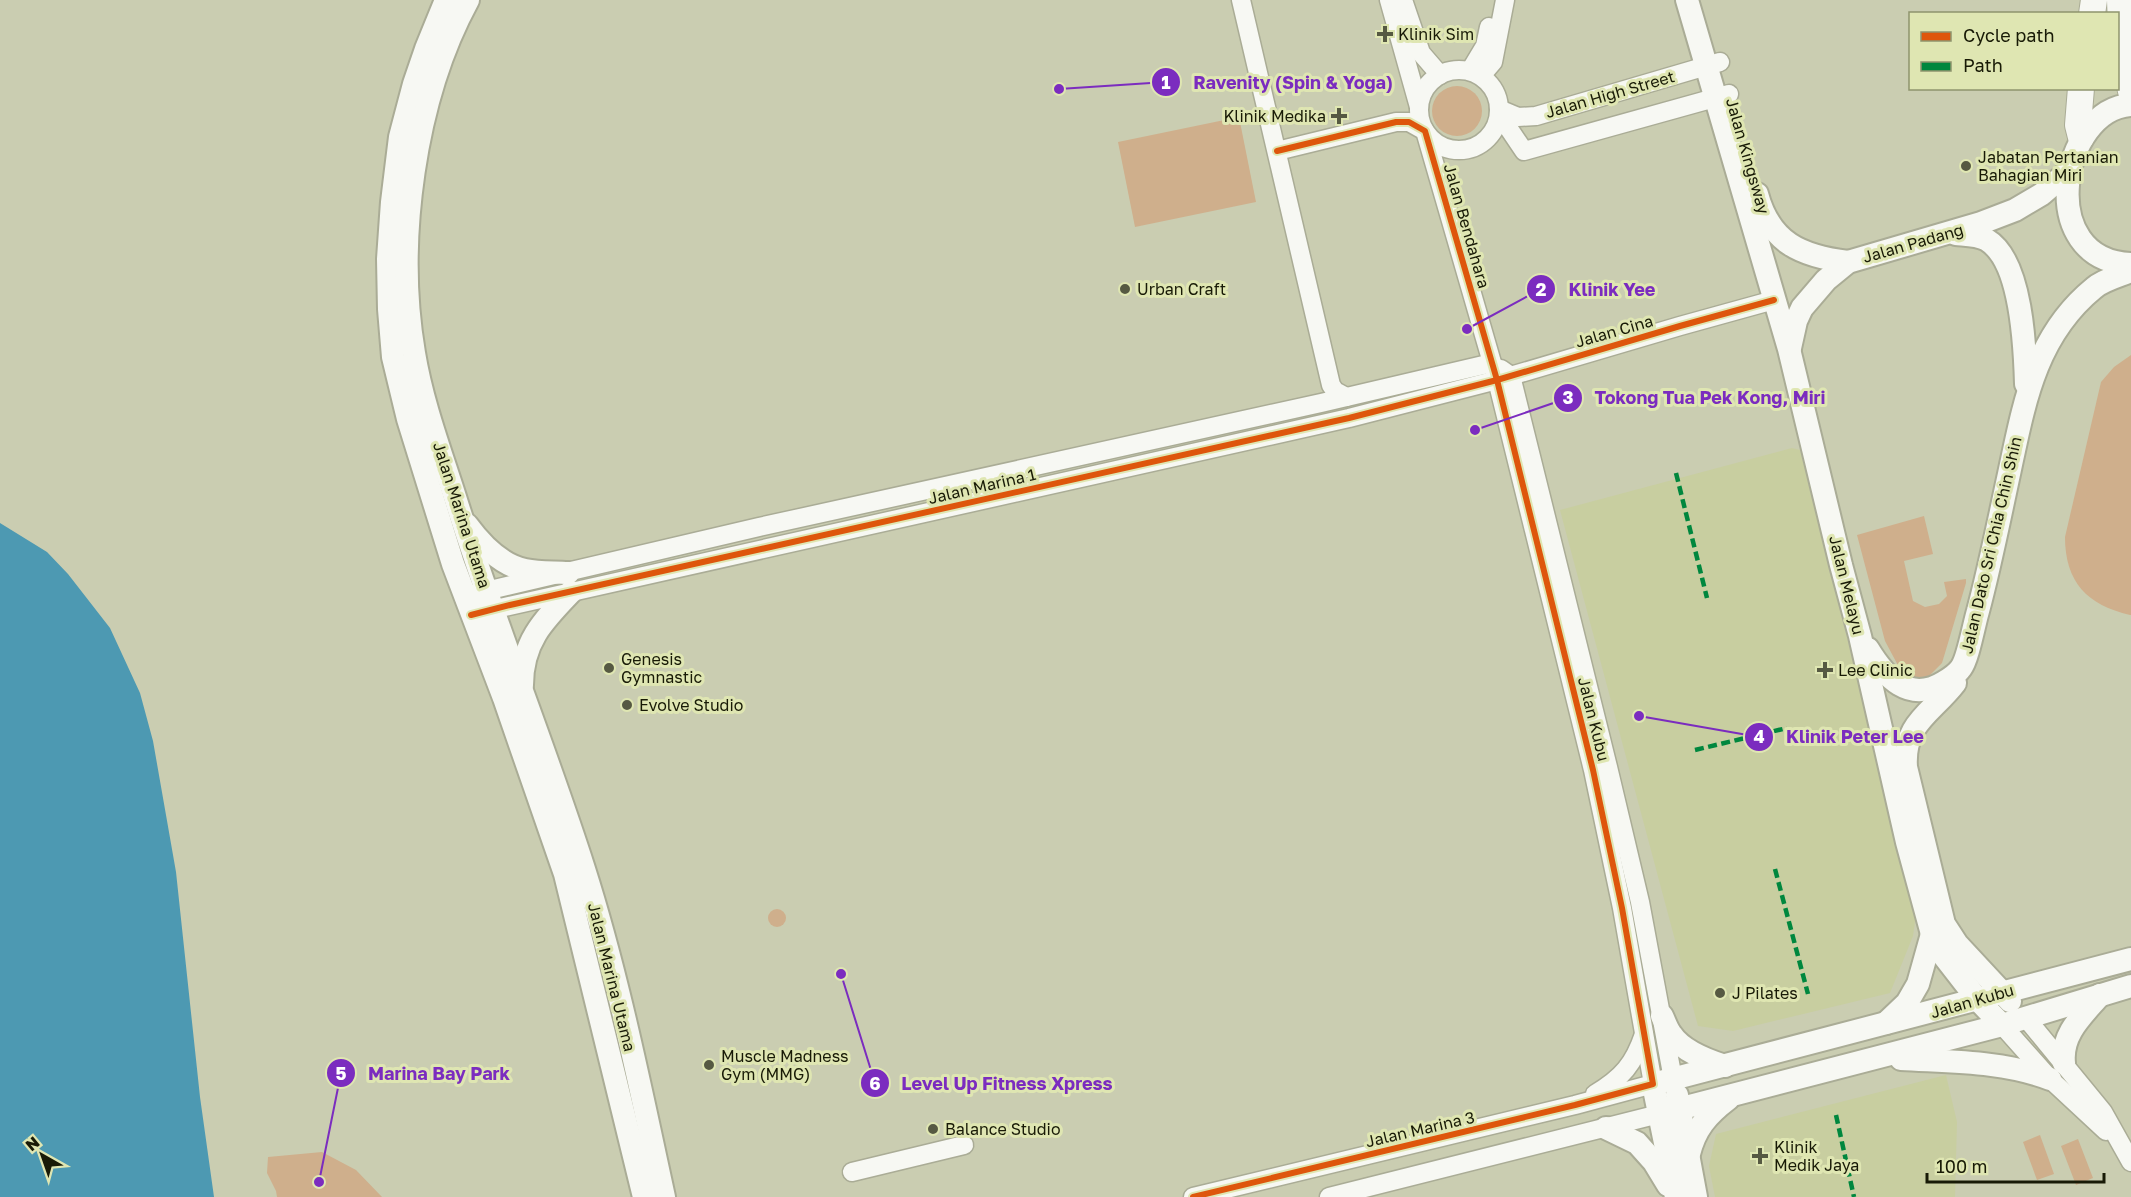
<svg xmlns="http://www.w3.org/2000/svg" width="2131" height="1197" font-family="'Golos Text',sans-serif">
<rect width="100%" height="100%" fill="#cacdb1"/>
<g fill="#c8cea0">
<path d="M1792 448 1800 450 1916 914 1913 936 1890 993 1733 1031 1698 1026 1560 510Z"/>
<path d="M1946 1075 1957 1122 1955 1197H1715L1709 1166 1716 1134Z"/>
</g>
<g fill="#cfaf8c">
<circle cx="1457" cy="111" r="25"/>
<path d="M1239 117 1256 202 1135 227 1118 142Z"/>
<path d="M2131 355V615H2130C2087 605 2065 582 2065 537L2101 382 2114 367Z"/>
<path d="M1924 516 1933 554 1904 561 1913 601 1925 607 1939 604 1947 596 1944 582 1966 579V583L1942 663 1928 677 1920 680 1911 678 1901 671 1885 641 1857 535Z"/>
<circle cx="777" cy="918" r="9"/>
<path d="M2040 1135 2054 1174 2037 1180 2023 1142Z"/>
<path d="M2078 1139 2093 1178 2076 1185 2061 1146Z"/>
<path d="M322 1152 356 1170 382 1197H277L276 1191 267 1173 268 1157Z"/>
</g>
<path fill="#4d99b2" d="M0 523 47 552 68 574 110 628 140 693 153 741 176 872 200 1097 214 1197H0Z"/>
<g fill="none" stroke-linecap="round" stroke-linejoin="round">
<defs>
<g id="minor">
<path d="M1241 0 1331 385 1335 391 1346 397"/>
<path d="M1389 0 1419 107"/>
<path d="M1403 0 1421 53 1440 75"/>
<circle cx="1459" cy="110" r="40"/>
<path d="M1470 71 1485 46 1489 27"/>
<path d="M1481 76 1493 62 1505 0"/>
<path d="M1499 109 1518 117 1536 116 1720 62"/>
<path d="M1499 114 1524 151 1729 94"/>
<path d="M1501 369 1511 376 1608 767 1640 902 1673 1079"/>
<path d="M473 594 759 527 1321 403 1492 363"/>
<path d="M482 612 1349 418 1497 380 1680 326 1774 300"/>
<path d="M2026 1018 2103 1112 2131 1162"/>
<path d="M2002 1025 2050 1079 2106 1131"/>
<path d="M1595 1094C1622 1078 1634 1064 1644 1034"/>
<path d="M852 1172 964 1145"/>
<path d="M1193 1197 1575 1105 1653 1084 1622 908 1593 770 1497 380 1425 131 1409 122H1396L1277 151"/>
<path d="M1329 1197 1659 1114"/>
</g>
<g id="major">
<path d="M446 0 426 49 414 84 400 137 392 202 388 259 389 309 393 357 408 419 453 564 504 698 565 874 644 1197"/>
<path d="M468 0C414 99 395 242 414 353 422 402 440 450 455 497 494 622 544 744 584 869 618 976 640 1087 664 1197"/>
<path d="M1687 0 1789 349 1841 565 1860 636 1907 842 1932 934 1943 955 1978 1000 2002 1025"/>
<path d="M2131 105C2060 109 2034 261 2131 264"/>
<path d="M1757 194C1770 243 1801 256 1848 262"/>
<path d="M1956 234C1966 235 1979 235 1987 240 2022 261 2025 348 2026 384"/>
<path d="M1790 348 1796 321 1802 308 1826 280 1848 262 1981 223 2015 210 2042 194 2071 169"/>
<path d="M467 525C481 544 501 565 525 570 539 573 554 572 568 573"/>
<path d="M1868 649C1885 677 1909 704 1944 682 1949 679 1957 674 1961 668 1968 659 1974 624 1978 611 1990 566 1999 520 2009 474 2024 404 2035 336 2094 288 2103 280 2119 276 2131 271"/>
<path d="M1955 683C1932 713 1903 723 1906 767L1944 924 1957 944 2010 1001"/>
<path d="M522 685C522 642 543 621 571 592"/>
<path d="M1662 1016C1665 1022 1667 1029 1671 1034 1682 1051 1706 1060 1725 1066"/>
<path d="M1886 1023 1907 1003 1918 984 1932 934"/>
<path d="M1901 1059C1950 1062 2004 1061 2050 1079"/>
<path d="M2064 1063C2061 1034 2082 1016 2100 995"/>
<path d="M1677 1095 1696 1197"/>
<path d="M1659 1114 2002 1025 2131 986"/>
<path d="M1606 1128 1637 1143 1654 1162 1668 1185"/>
<path d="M1689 1154C1695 1129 1707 1115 1728 1099"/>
<path d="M1676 1197 1653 1084 2131 959"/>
</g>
<g id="highway">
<path d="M2120 0 2122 48 2131 91"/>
<path d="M2092 14 2094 0"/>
<path d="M2081 88 2078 125 2081 137"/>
</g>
</defs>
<use href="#minor" stroke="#aaac96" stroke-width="21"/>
<use href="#major" stroke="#aaac96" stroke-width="26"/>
<use href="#highway" stroke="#aaac96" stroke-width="28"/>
<use href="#minor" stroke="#f7f8f3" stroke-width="18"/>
<use href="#major" stroke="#f7f8f3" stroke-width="22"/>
<use href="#highway" stroke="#f7f8f3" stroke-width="26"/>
<g stroke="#00873e" stroke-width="4.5" stroke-dasharray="9 4.5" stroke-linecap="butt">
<path d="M1676 473 1707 598"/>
<path d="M1695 750 1787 728"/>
<path d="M1775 869 1808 994"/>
<path d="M1836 1115 1854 1197"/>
</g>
<defs>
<g id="cycleway">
<path d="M471 615 510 605 1349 418 1497 380 1680 326 1774 300"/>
<path d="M1193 1197 1575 1105 1653 1084 1622 908 1593 770 1497 380 1425 131 1409 122H1396L1277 151"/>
</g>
</defs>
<use href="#cycleway" stroke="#dfe6b2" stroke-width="10"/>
<use href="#cycleway" stroke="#de560c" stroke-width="6"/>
</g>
<g fill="#565942" stroke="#dfe6b2" stroke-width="2">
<path d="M1382 25h6v6h6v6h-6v6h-6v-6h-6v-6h6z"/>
<path d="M1336 107h6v6h6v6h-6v6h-6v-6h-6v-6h6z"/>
<circle cx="1966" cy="166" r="6"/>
<circle cx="1125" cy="289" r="6"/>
<circle cx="609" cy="668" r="6"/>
<path d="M1822 661h6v6h6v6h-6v6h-6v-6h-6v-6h6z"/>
<circle cx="627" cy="705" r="6"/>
<circle cx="1720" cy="993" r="6"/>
<circle cx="709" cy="1065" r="6"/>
<circle cx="933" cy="1129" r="6"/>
<path d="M1757 1147h6v6h6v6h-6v6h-6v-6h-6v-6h6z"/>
</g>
<g text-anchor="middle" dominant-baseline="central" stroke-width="6" stroke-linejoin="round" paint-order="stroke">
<g font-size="16" fill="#181a06" stroke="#dfe6b2" text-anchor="start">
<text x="1398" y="34">Klinik Sim</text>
<text x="1326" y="116" text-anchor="end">Klinik Medika</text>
<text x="1978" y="157">Jabatan Pertanian<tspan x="1978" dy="18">Bahagian Miri</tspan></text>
<text x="1137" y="289">Urban Craft</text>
<text x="621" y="659">Genesis<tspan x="621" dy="18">Gymnastic</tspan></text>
<text x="1838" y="670">Lee Clinic</text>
<text x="639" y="705">Evolve Studio</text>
<text x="1732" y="993">J Pilates</text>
<text x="721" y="1056">Muscle Madness<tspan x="721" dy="18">Gym (MMG)</tspan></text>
<text x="945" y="1129">Balance Studio</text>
<text x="1774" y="1147">Klinik<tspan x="1774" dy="18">Medik Jaya</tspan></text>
</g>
<g font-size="16" fill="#181a06" stroke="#dfe6b2">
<text transform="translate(1610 94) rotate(-16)">Jalan High Street</text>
<text transform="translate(1748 156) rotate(74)">Jalan Kingsway</text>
<text transform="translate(1467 226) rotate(74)">Jalan Bendahara</text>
<text transform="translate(1913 243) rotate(-16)">Jalan Padang</text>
<text transform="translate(1614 331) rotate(-16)">Jalan Cina</text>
<text transform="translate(982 486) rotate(-13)">Jalan Marina 1</text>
<text transform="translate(462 515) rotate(72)">Jalan Marina Utama</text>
<text transform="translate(1991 545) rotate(-77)">Jalan Dato Sri Chia Chin Shin</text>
<text transform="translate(1847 585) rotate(76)">Jalan Melayu</text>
<text transform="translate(1594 719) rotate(76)">Jalan Kubu</text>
<text transform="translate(612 977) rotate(76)">Jalan Marina Utama</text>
<text transform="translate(1972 1001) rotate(-16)">Jalan Kubu</text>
<text transform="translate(1420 1129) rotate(-13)">Jalan Marina 3</text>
</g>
</g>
<path fill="none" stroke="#7b2cbf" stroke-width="2" d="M1059 89L1166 82M1467 329L1541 289M1475 430L1568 398M1639 716L1759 737M319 1182L341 1073M841 974L875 1083"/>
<g fill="#7b2cbf" stroke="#dfe6b2" stroke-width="2">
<circle cx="1059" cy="89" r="6"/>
<circle cx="1467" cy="329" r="6"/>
<circle cx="1475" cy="430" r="6"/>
<circle cx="1639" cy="716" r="6"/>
<circle cx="319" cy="1182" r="6"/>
<circle cx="841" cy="974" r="6"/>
<circle cx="1166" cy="82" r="15"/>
<circle cx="1541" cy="289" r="15"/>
<circle cx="1568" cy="398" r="15"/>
<circle cx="1759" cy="737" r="15"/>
<circle cx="341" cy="1073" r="15"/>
<circle cx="875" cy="1083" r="15"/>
</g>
<g font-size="18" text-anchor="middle" font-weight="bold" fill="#fff">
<text x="1166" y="89">1</text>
<text x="1541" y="296">2</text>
<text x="1568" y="404">3</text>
<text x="1759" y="743">4</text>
<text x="341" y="1080">5</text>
<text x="875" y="1090">6</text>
</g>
<g font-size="18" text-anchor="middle" font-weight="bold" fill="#7b2cbf" stroke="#dfe6b2" stroke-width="6" stroke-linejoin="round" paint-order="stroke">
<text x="1293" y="89">Ravenity (Spin &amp; Yoga)</text>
<text x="1612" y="296">Klinik Yee</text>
<text x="1710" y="404">Tokong Tua Pek Kong, Miri</text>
<text x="1855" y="743">Klinik Peter Lee</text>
<text x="439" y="1080">Marina Bay Park</text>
<text x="1007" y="1090">Level Up Fitness Xpress</text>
</g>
<rect x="1909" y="12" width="210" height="78" fill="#dfe6b2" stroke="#8f946d" stroke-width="1.5"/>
<rect x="1921" y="32" width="30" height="9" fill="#de560c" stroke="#8f946d" stroke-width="1.5"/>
<text x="1963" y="42" font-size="18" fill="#181a06">Cycle path</text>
<rect x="1921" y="62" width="30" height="9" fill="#00873e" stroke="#8f946d" stroke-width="1.5"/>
<text x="1963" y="72" font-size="18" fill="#181a06">Path</text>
<g transform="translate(42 1155) rotate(320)" stroke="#dfe6b2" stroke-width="4.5" paint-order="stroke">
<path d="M0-4.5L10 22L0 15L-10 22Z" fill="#181a06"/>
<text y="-9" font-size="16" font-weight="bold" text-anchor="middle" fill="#181a06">N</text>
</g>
<path d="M1927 1173v9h177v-9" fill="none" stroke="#181a06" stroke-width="3"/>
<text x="1936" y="1173" font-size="18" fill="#181a06" stroke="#dfe6b2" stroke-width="4.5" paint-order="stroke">100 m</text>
</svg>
